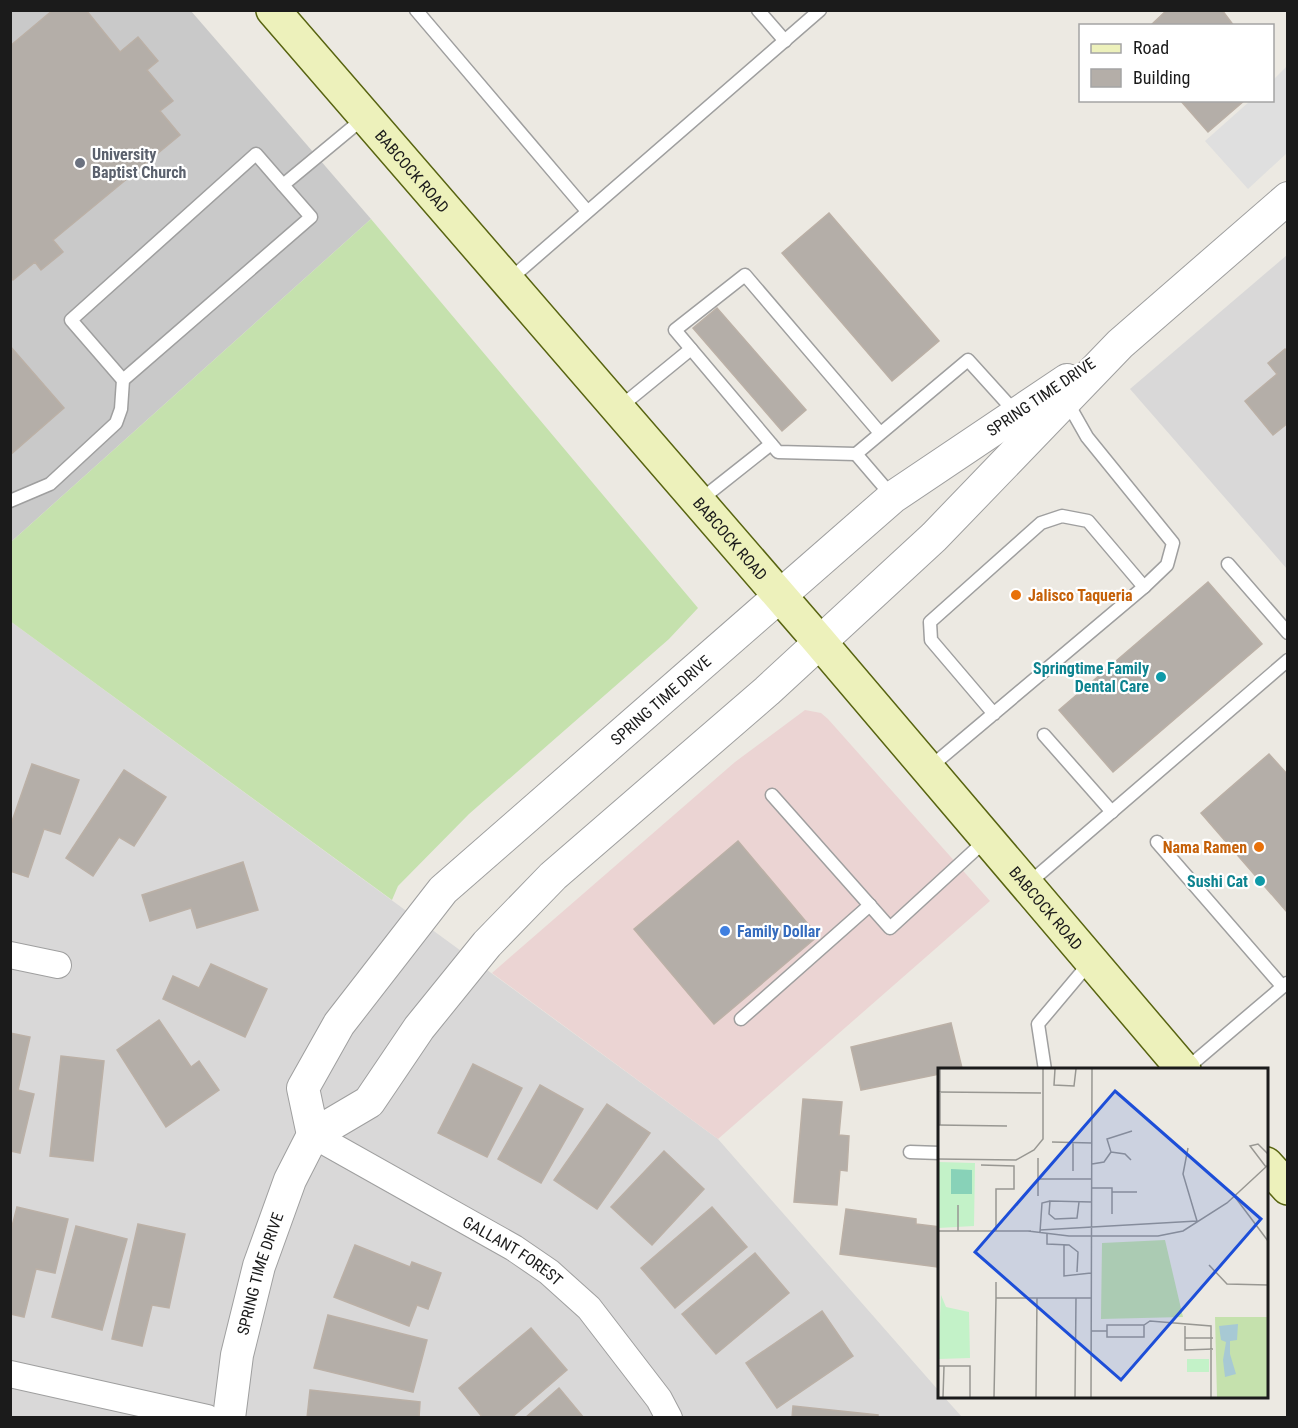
<svg xmlns="http://www.w3.org/2000/svg" width="1298" height="1428" font-family="'Roboto Condensed',sans-serif">
<rect width="100%" height="100%" fill="#ece9e2"/>
<g fill="#d9d8d8">
<path d="M1287 255V569L1130 389Z"/>
<path d="M10 621 718 1139 939 1391 940 1396 944 1397 962 1417H11Z"/>
</g>
<path fill="#ebd4d3" d="M805 710 821 713 828 719 990 901 718 1139 492 973 735 762Z"/>
<path fill="#c9c9c9" d="M11 11H191L371 219 11 542Z"/>
<path fill="#c5e1ad" d="M371 219 698 608 669 639 469 814 398 886 392 900 10 621 11 542Z"/>
<path fill="#dfdfdf" d="M1287 66V153L1248 189 1205 141 1250 101 1272 100 1273 80Z"/>
<g fill="#b4aea8" stroke="#bbb0a6" stroke-width="1.5">
<path d="M53 10H86L120 52 138 37 158 61 147 70 173 101 160 111 180 135 53 240 63 252 41 270 35 262 13 280 10 276V46Z"/>
<path d="M1167 10H1222L1234 26H1150Z"/>
<path d="M1180 100H1245L1208 132Z"/>
<path d="M829 213 939 341 892 381 782 253Z"/>
<path d="M717 308 806 410 782 431 693 328Z"/>
<path d="M10 346 64 408 10 455Z"/>
<path d="M1285 349 1288 352V423L1273 435 1245 401 1277 374 1268 363Z"/>
<path d="M1208 582 1262 644 1113 772 1059 710Z"/>
<path d="M1269 754 1288 775 1287 912 1201 813Z"/>
<path d="M32 764 79 780 60 834 44 829 28 877 10 871V827Z"/>
<path d="M124 770 166 797 134 846 119 837 93 876 66 858Z"/>
<path d="M738 841 818 936 714 1024 634 929Z"/>
<path d="M243 862 258 910 197 928 191 908 150 921 142 895Z"/>
<path d="M211 964 267 989 245 1037 163 999 173 976 199 988Z"/>
<path d="M159 1020 191 1067 199 1061 219 1090 166 1127 117 1050Z"/>
<path d="M951 1023 962 1068 940 1070V1074L861 1090 851 1047Z"/>
<path d="M10 1033 30 1037 18 1090 34 1094 20 1153 10 1151Z"/>
<path d="M61 1056 104 1061 93 1161 50 1156Z"/>
<path d="M473 1064 522 1088 487 1157 438 1133Z"/>
<path d="M540 1085 583 1109 541 1183 498 1159Z"/>
<path d="M803 1099 842 1102 839 1135 849 1136 847 1171 840 1170 837 1205 794 1202Z"/>
<path d="M607 1104 650 1133 597 1209 554 1180Z"/>
<path d="M664 1151 704 1189 652 1245 611 1207Z"/>
<path d="M17 1207 68 1219 55 1273 36 1269 24 1317 10 1314V1234Z"/>
<path d="M712 1207 747 1247 675 1308 641 1268Z"/>
<path d="M846 1209 916 1219V1224L940 1227 937 1267 840 1254Z"/>
<path d="M138 1224 185 1234 169 1308 152 1305 142 1346 112 1339Z"/>
<path d="M76 1226 127 1239 102 1330 52 1317Z"/>
<path d="M355 1245 410 1267 412 1262 441 1273 428 1309 417 1305 409 1326 334 1297Z"/>
<path d="M755 1253 789 1293 716 1354 682 1314Z"/>
<path d="M822 1311 853 1356 777 1408 746 1363Z"/>
<path d="M328 1315 427 1340 413 1392 314 1368Z"/>
<path d="M531 1328 567 1370 511 1418H483L459 1388Z"/>
<path d="M559 1388 584 1418H525Z"/>
<path d="M310 1390 420 1402 419 1418H307Z"/>
<path d="M793 1406 878 1415V1418H792Z"/>
</g>
<g fill="none" stroke-linecap="round" stroke-linejoin="round">
<defs>
<g id="service">
<path d="M416 10 587 211"/>
<path d="M758 10 785 41"/>
<path d="M509 280 820 10"/>
<path d="M123 380 71 320 256 154 283 185"/>
<path d="M1066 400 1087 437 1173 543 1167 565 1144 587"/>
<path d="M620 407 691 349"/>
<path d="M880 433 745 275 675 330 778 452 856 454 968 360 1016 413"/>
<path d="M856 454 892 496"/>
<path d="M10 501 50 484 116 423 121 409 123 380 311 217 283 185 365 117"/>
<path d="M699 501 771 444"/>
<path d="M1228 564 1288 633"/>
<path d="M1044 735 1112 812"/>
<path d="M929 768 1144 587 1088 521 1062 516 1041 523 930 622 931 640 994 714"/>
<path d="M772 795 890 928 987 839"/>
<path d="M1157 842 1282 986"/>
<path d="M1029 883 1288 660"/>
<path d="M741 1019 870 905"/>
<path d="M1186 1069 1287 983"/>
<path d="M1045 1070 1038 1024 1091 961"/>
<path d="M910 1152 940 1153"/>
</g>
<g id="minor">
<path d="M10 955 58 965"/>
<path id="s1" d="M313 1135 514 1248 549 1272 589 1308 659 1399 669 1418"/>
<path d="M10 1374 207 1418"/>
</g>
<g id="tertiary">
<path id="s2" d="M313 1135 303 1088 339 1024 443 890 893 497 1067 380"/>
<path id="s3" d="M229 1418 237 1355 259 1266 290 1180 313 1135 369 1102 419 1028 487 944 553 876 767 691 934 537 1120 344 1288 198"/>
</g>
<g id="secondary">
<path id="s4" d="M273 10 819 641 1184 1070"/>
<path d="M1266 1164 1288 1188"/>
</g>
</defs>
<use href="#service" stroke="#9f9f9f" stroke-width="15"/>
<use href="#minor" stroke="#9f9f9f" stroke-width="28"/>
<use href="#tertiary" stroke="#9f9f9f" stroke-width="34"/>
<use href="#secondary" stroke="#586411" stroke-width="36"/>
<use href="#service" stroke="#fff" stroke-width="12"/>
<use href="#minor" stroke="#fff" stroke-width="26"/>
<use href="#tertiary" stroke="#fff" stroke-width="32"/>
<use href="#secondary" stroke="#edf1bb" stroke-width="33"/>
</g>
<circle fill="#6b7280" stroke="#fff" stroke-width="2" cx="80" cy="163" r="6"/>
<g fill="#e8710a" stroke="#fff" stroke-width="2">
<circle cx="1016" cy="595" r="6"/>
<circle cx="1259" cy="847" r="6"/>
</g>
<g fill="#0f9aa8" stroke="#fff" stroke-width="2">
<circle cx="1161" cy="677" r="6"/>
<circle cx="1260" cy="881" r="6"/>
</g>
<circle fill="#3f7fe0" stroke="#fff" stroke-width="2" cx="725" cy="931" r="6"/>
<g text-anchor="middle" dominant-baseline="central" stroke-width="4.5" stroke-linejoin="round" paint-order="stroke">
<g font-size="16" font-weight="bold" fill="#5b616d" stroke="#fff" text-anchor="start">
<text x="92" y="154">University<tspan x="92" dy="18">Baptist Church</tspan></text>
</g>
<g font-size="16" fill="#1b1b1b" stroke="#fff">
<text stroke="none"><textPath href="#s4" startOffset="213">BABCOCK ROAD</textPath></text>
<text transform="translate(1041 397) rotate(-34)">SPRING TIME DRIVE</text>
<text stroke="none"><textPath href="#s4" startOffset="699">BABCOCK ROAD</textPath></text>
<text stroke="none"><textPath href="#s2" startOffset="580">SPRING TIME DRIVE</textPath></text>
<text stroke="none"><textPath href="#s4" startOffset="1185">BABCOCK ROAD</textPath></text>
<text stroke="none"><textPath href="#s1" startOffset="231">GALLANT FOREST</textPath></text>
<text stroke="none"><textPath href="#s3" startOffset="148">SPRING TIME DRIVE</textPath></text>
</g>
<g font-size="16" font-weight="bold" fill="#c56008" stroke="#fff" text-anchor="start">
<text x="1028" y="595">Jalisco Taqueria</text>
<text x="1247" y="847" text-anchor="end">Nama Ramen</text>
</g>
<g font-size="16" font-weight="bold" fill="#0d838f" stroke="#fff" text-anchor="end">
<text x="1149" y="668">Springtime Family<tspan x="1149" dy="18">Dental Care</tspan></text>
<text x="1248" y="881">Sushi Cat</text>
</g>
<g font-size="16" font-weight="bold" fill="#366cbe" stroke="#fff" text-anchor="start">
<text x="737" y="931">Family Dollar</text>
</g>
</g>
<g transform="translate(938 1068)">
<rect width="330" height="330" fill="#ece9e2"/>
<path d="M227 172 245 249 163 251 164 175ZM277 249H330V329H279Z" fill="#c5e1ad"/>
<path d="M0 94 37 95 36 158 0 160ZM3 227 8 239 31 244 32 290 0 291ZM249 291H271V304H249Z" fill="#c3f2c8"/>
<path d="M13 101 34 102V126H13Z" fill="#88d2b8"/>
<path d="M300 256 299 272 292 273V286L298 306 287 309 285 292 288 274 283 272 281 258Z" fill="#a7c9d4"/>
<path fill="none" stroke="#989792" stroke-width="1.5" d="M117 1 116 17 136 18 138 1M0 24 103 25M0 57 69 58M2 57V1M114 74 154 75M135 75V103M250 80 245 106 259 153M173 84 187 86 193 92M100 90V111M0 91 78 92 96 82 105 71V1M154 96 166 94 173 84 169 71 194 63M43 97 76 98V121H58V163M328 99 312 78 320 76 330 86M154 120H174V146M174 124H199M100 128V111H154M297 129 330 173M141 134 139 150 117 151 111 146 112 133 154 134M102 162 259 153M0 163H93M20 163V137M90 163 131 168H220L245 163 289 135 330 97M102 164 104 135 112 133M109 165V176L131 177 140 184 139 204M126 177V208L153 205M271 197 289 216 330 217M58 214V230H153M247 258V282L275 281M153 263H169V257H206L212 253 273 258V329M169 263V269H206V257M247 270H275M0 298H32V329M5 329 6 298M56 329 58 230M98 329 99 230M137 329 138 230M153 329 154 1"/>
<path fill="#1d4ed8" fill-opacity="0.15" stroke="#1d4ed8" stroke-width="3" d="M177 23 323 151 183 312 37 184Z"/>
<rect width="330" height="330" fill="none" stroke="#1b1b1b" stroke-width="3"/>
</g>
<rect width="1298" height="1428" fill="none" stroke="#1b1b1b" stroke-width="24"/>
<rect x="1079" y="24" width="195" height="78" fill="#ffffff" stroke="#a4a4a4" stroke-width="1.5"/>
<rect x="1091" y="44" width="30" height="9" fill="#edf1bb" stroke="#a4a4a4" stroke-width="1.5"/>
<text x="1133" y="54" font-size="18" fill="#1b1b1b">Road</text>
<rect x="1091" y="69" width="30" height="18" fill="#b4aea8" stroke="#a4a4a4" stroke-width="1.5"/>
<text x="1133" y="84" font-size="18" fill="#1b1b1b">Building</text>
</svg>
